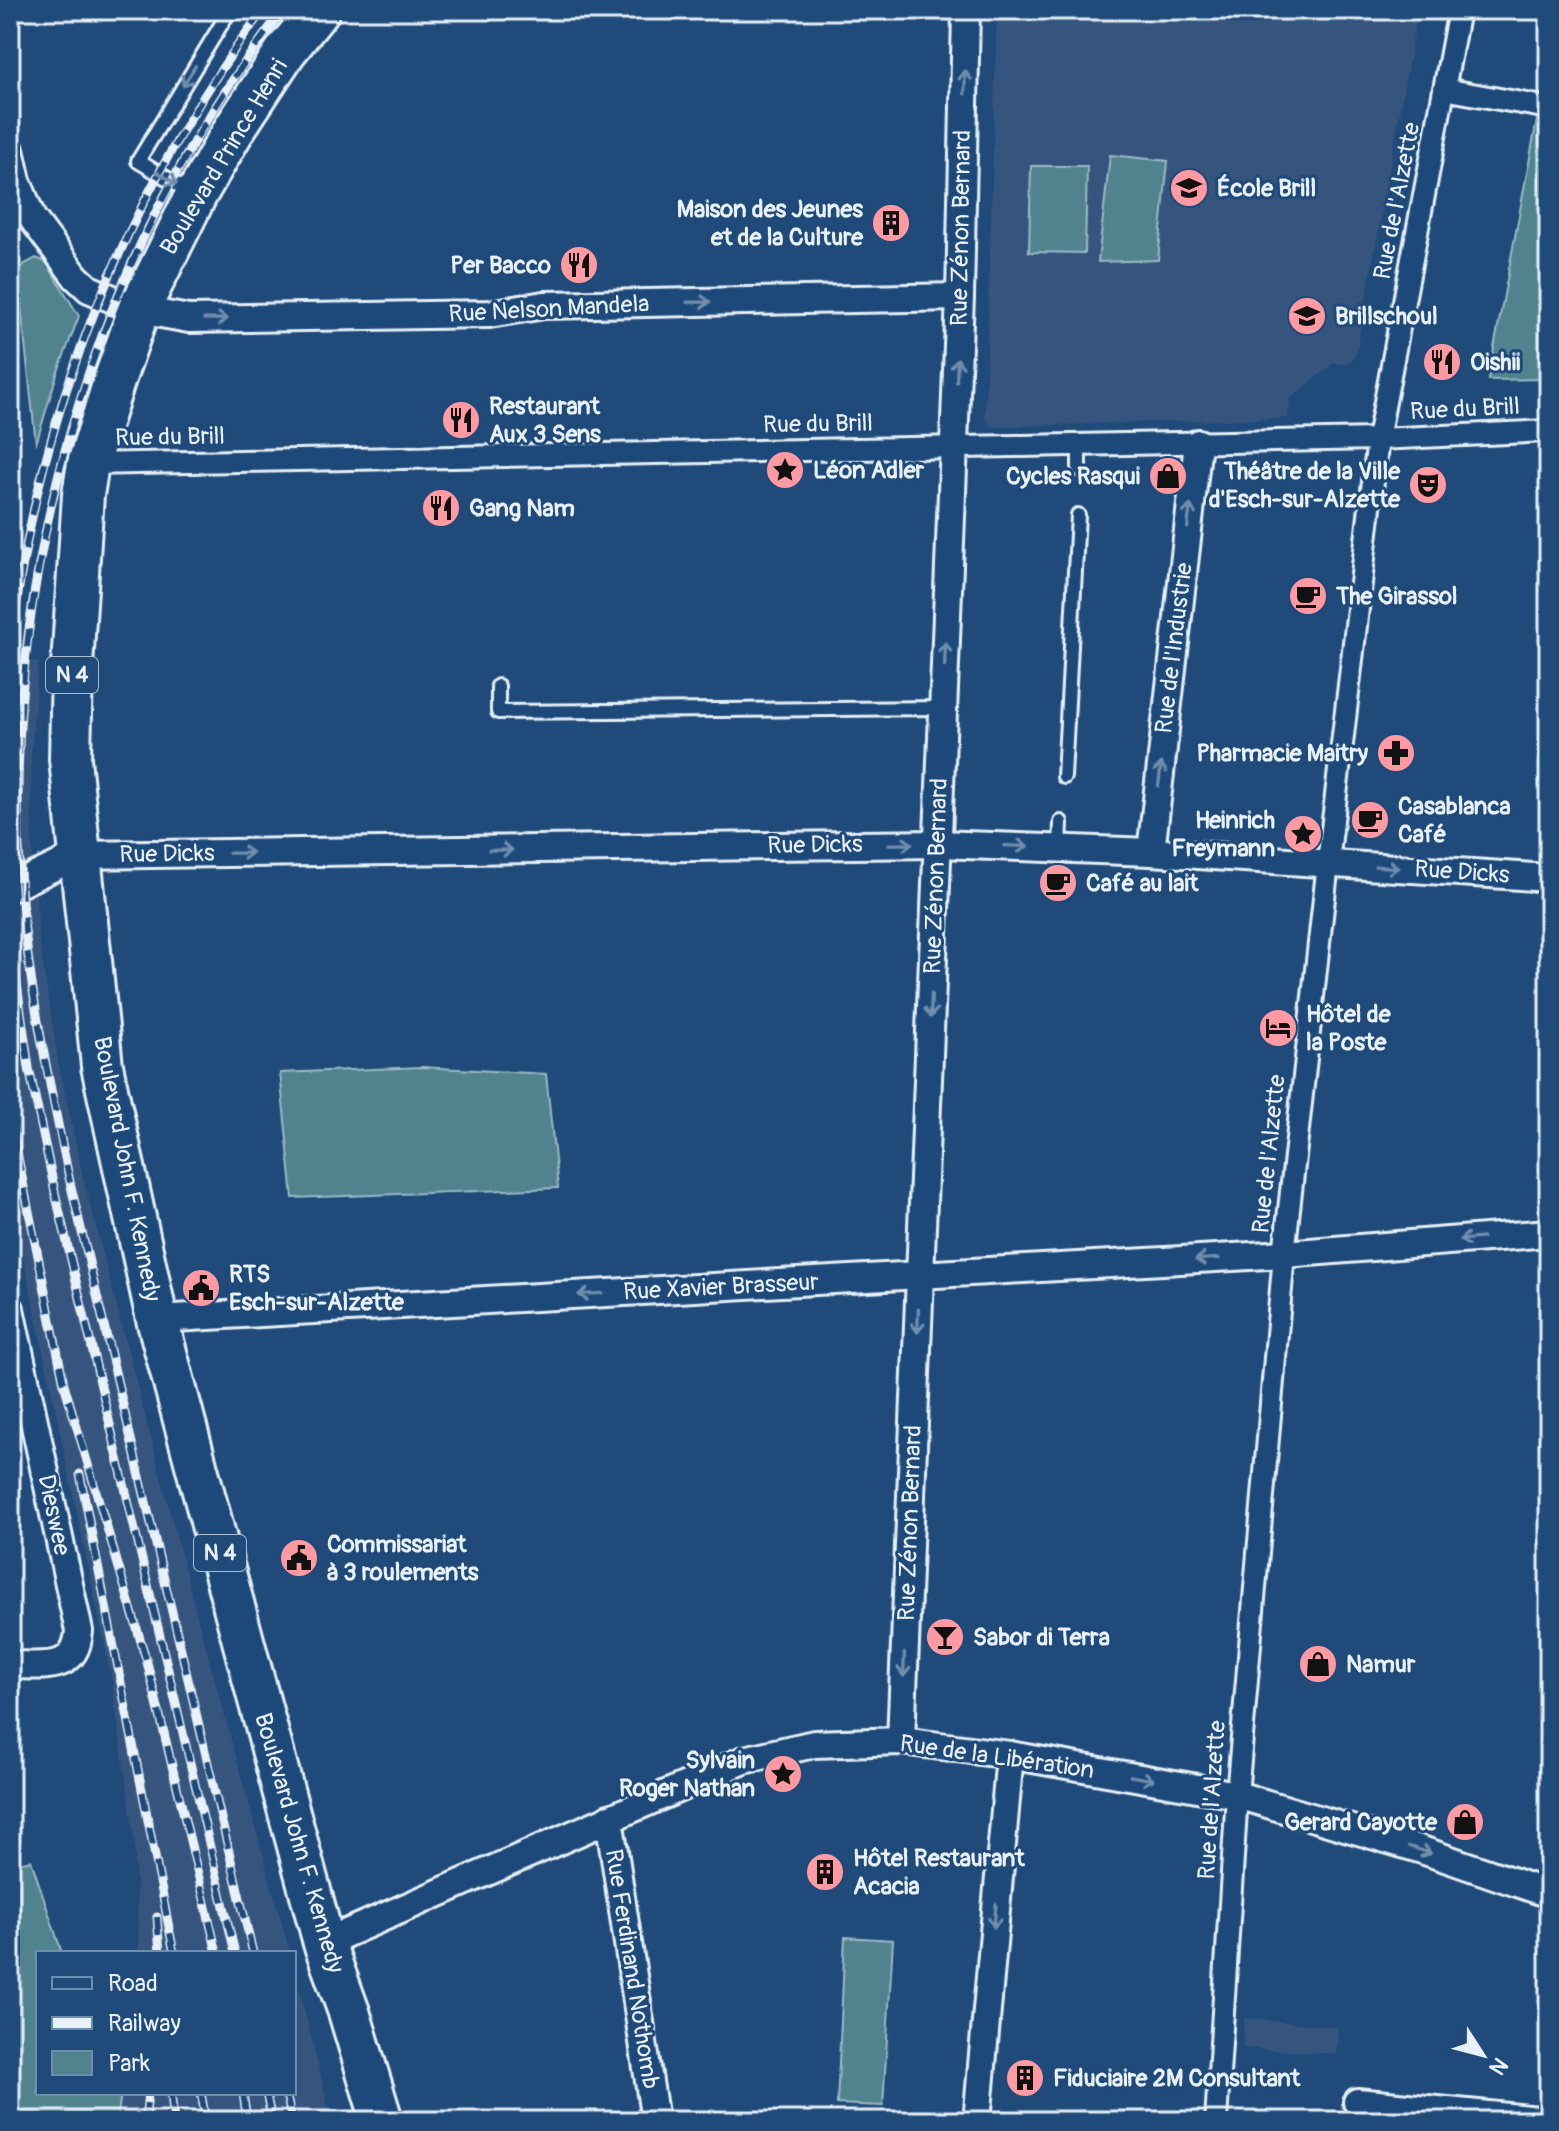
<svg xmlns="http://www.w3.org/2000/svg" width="1559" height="2131" font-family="Pangolin,sans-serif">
<rect width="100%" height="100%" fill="#1f4a7a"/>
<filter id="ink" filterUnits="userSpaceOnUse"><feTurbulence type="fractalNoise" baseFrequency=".0125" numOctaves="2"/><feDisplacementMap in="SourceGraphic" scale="16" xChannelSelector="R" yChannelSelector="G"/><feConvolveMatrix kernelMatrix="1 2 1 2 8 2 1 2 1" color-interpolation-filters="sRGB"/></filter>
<g filter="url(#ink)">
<g fill="#34557e">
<path d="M997 10H1405L1404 18 1416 21 1356 355 1347 365 1334 363 1290 399 1288 418 992 427 985 418Z"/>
<path d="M10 660 38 662 31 757 32 842 39 939 58 1061 83 1177 198 1619 290 1953H139L134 1838 111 1676 10 1193Z"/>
<path d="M294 1969 332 2121H117L121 2093H294Z"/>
<path d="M1244 2018 1338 2027 1336 2054 1243 2048Z"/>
</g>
<g fill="#51838f" stroke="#9cbac4" stroke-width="2">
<path d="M1537 120 1549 122V379L1488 380Z"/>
<path d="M1110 155 1168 161 1158 260 1098 262Z"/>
<path d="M1031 166H1087L1085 253 1029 252Z"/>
<path d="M36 258 46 262 79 316 57 374 36 444 18 279 23 265Z"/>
<path d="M422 1067 546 1074 558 1188 293 1198 280 1073Z"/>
<path d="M31 1860 62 1953H38V2093H121L117 2121H10V1865Z"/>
<path d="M845 1937 893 1940 883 2106 837 2104Z"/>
</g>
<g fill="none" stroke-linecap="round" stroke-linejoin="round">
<defs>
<g id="service">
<path d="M193 194 138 161 230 10"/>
<path d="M1079 469V445"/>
<path d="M498 686V712L943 708"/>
<path d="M1064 777 1078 515"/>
<path d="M1060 848 1061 822"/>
</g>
<g id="pedestrian">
<path d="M1444 89 1549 108"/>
<path d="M88 464 1378 439 1549 431"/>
<path d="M1216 2121 1237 1795 1284 1254 1328 863 1378 439 1459 10"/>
</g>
<g id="minor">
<path d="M10 150 17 181 32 218 76 277 89 289 139 310 189 319 489 314 544 305 960 297"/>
<path d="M1151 852 1198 443"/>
<path d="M10 888 79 855 938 844 1151 852 1549 878"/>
<path d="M10 1309 79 1631C76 1673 43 1665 10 1665"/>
<path d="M157 1319 1284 1254 1549 1233"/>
<path d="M901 1741 960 297 966 10"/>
<path d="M609 1818 655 2121"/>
<path d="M324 1943 744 1760 814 1744 901 1741 1010 1755 1237 1795 1419 1849 1549 1894"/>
<path d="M1357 2102 1549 2121"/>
<path d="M977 2121 1010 1755"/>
</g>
<path id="primary" d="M319 10 285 52 235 128 196 195 139 310 115 378 88 464 83 495 72 666 70 759 102 1066 157 1319 324 1943 349 2012 382 2121"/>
</defs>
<use href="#service" stroke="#e8f1f8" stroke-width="18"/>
<use href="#pedestrian" stroke="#e8f1f8" stroke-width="26"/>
<use href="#minor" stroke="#e8f1f8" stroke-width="32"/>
<use href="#primary" stroke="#e8f1f8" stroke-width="46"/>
<use href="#service" stroke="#1f4a7a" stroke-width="12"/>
<use href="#pedestrian" stroke="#1f4a7a" stroke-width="20"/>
<use href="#minor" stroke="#1f4a7a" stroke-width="26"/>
<use href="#primary" stroke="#1f4a7a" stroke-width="40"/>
<defs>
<g id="rail">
<path d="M10 657C33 424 124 196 263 10"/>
<path d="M10 935 29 1068 55 1192 235 1953"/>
<path d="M10 1118 64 1384 147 1662 217 1953"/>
<path d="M80 1474 174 1953"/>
<path d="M157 1917 160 1953"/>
<path d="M253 1953 70 1182C50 1085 28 987 21 888 0 577 91 258 283 10"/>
<path d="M171 2093 174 2121"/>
<path d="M201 2093 206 2121"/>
<path d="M243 2093 247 2121"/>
<path d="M266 2093 272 2121"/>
<path d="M286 2093 292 2121"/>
<path d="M145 2121 148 2093"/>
</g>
</defs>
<use href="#rail" stroke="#e8f1f8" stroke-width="9"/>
<use href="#rail" stroke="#1f4a7a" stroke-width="6" stroke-dasharray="18" stroke-linecap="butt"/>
</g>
<defs><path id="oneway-shaft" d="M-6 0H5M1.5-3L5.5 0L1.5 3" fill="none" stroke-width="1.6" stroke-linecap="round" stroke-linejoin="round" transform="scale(2)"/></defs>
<g stroke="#6f8dac">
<use href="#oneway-shaft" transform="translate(189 76) rotate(122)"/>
<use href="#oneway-shaft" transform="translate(965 82) rotate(-89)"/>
<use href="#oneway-shaft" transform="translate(167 178) rotate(31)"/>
<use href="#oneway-shaft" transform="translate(699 302) rotate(-1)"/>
<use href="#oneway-shaft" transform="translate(216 319) rotate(-1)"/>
<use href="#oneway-shaft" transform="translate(957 370) rotate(-88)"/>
<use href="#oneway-shaft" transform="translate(1189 516) rotate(-83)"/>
<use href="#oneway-shaft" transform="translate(945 654) rotate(-88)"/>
<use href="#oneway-shaft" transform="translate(1160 774) rotate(-83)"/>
<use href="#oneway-shaft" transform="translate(901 844) rotate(-1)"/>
<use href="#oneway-shaft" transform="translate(1016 846) rotate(2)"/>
<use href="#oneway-shaft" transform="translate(501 850) rotate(-1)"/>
<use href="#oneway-shaft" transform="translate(241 853) rotate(-1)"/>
<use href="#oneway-shaft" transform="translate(1387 867) rotate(4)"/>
<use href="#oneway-shaft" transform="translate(931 1006) rotate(92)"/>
<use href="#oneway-shaft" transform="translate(1471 1239) rotate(175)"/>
<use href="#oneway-shaft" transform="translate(1207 1259) rotate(177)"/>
<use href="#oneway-shaft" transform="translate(590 1294) rotate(177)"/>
<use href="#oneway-shaft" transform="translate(918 1321) rotate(92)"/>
<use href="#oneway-shaft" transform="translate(904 1665) rotate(92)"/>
<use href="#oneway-shaft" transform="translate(1142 1778) rotate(10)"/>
<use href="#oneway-shaft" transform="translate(1420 1850) rotate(18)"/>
<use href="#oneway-shaft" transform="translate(995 1916) rotate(95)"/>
</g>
</g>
<defs>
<symbol id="school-disc" viewBox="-11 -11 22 22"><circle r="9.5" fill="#ff9aa2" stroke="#1f4a7a"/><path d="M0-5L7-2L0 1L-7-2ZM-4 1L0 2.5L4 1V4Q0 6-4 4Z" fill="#111"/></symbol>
<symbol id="building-disc" viewBox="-11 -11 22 22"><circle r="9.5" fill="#ff9aa2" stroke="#1f4a7a"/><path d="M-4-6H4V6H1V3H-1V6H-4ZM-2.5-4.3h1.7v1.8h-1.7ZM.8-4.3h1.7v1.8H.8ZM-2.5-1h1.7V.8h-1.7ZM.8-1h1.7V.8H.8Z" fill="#111"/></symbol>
<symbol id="restaurant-disc" viewBox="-11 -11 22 22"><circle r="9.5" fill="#ff9aa2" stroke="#1f4a7a"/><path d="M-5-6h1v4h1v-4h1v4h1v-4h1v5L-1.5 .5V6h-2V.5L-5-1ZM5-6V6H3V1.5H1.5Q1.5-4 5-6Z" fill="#111"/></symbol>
<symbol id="sight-disc" viewBox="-11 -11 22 22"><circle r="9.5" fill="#ff9aa2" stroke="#1f4a7a"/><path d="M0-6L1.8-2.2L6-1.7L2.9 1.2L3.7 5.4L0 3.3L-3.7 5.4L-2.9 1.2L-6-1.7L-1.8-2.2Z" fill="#111"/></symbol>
<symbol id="shop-disc" viewBox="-11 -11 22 22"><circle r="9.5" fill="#ff9aa2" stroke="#1f4a7a"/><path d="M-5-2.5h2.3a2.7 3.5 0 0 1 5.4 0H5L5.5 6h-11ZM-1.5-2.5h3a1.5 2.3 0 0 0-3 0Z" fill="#111"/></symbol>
<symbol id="theatre-disc" viewBox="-11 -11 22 22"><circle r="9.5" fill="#ff9aa2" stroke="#1f4a7a"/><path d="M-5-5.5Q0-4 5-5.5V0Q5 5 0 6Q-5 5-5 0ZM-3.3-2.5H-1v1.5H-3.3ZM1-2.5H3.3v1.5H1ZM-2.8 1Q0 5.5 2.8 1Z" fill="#111"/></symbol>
<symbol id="cafe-disc" viewBox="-11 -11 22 22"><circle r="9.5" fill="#ff9aa2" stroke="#1f4a7a"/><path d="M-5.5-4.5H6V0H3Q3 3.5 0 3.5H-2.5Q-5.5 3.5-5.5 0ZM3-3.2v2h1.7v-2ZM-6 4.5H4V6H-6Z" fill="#111"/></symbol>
<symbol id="pharmacy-disc" viewBox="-11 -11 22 22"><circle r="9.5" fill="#ff9aa2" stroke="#1f4a7a"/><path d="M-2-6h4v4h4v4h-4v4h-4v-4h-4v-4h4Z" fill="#111"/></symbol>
<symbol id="hotel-disc" viewBox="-11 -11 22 22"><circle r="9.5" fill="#ff9aa2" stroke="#1f4a7a"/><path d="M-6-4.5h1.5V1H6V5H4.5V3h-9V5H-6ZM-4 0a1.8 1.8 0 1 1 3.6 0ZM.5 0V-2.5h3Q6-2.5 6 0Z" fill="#111"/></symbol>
<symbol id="civic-disc" viewBox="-11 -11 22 22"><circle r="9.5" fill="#ff9aa2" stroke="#1f4a7a"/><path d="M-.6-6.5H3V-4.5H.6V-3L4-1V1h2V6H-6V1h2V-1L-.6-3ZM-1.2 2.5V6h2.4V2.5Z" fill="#111"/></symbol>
<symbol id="bar-disc" viewBox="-11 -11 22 22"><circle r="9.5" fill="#ff9aa2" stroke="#1f4a7a"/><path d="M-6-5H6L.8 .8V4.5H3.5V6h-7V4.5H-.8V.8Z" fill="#111"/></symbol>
</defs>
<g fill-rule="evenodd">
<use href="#school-disc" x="1167" y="166" width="44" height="44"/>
<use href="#building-disc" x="869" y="201" width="44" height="44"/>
<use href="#restaurant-disc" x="557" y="243" width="44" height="44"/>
<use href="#school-disc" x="1285" y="294" width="44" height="44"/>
<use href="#restaurant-disc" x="1420" y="340" width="44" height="44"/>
<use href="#restaurant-disc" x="439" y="398" width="44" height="44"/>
<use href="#sight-disc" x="763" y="448" width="44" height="44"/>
<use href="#shop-disc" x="1146" y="454" width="44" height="44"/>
<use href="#theatre-disc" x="1406" y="463" width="44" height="44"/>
<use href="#restaurant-disc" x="419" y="486" width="44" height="44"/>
<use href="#cafe-disc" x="1286" y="574" width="44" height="44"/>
<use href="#pharmacy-disc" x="1374" y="731" width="44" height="44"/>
<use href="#cafe-disc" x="1348" y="798" width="44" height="44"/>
<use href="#sight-disc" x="1281" y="812" width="44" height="44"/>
<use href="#cafe-disc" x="1036" y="861" width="44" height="44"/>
<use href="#hotel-disc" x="1256" y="1006" width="44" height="44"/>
<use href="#civic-disc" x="179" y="1266" width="44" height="44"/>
<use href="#civic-disc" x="277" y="1536" width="44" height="44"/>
<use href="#bar-disc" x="923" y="1615" width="44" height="44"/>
<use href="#shop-disc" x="1296" y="1642" width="44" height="44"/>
<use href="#sight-disc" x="761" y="1752" width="44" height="44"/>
<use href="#shop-disc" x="1443" y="1800" width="44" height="44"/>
<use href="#building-disc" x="803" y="1850" width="44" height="44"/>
<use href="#building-disc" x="1003" y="2056" width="44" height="44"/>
</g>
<g text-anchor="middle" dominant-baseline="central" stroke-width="6" stroke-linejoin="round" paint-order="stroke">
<g fill="#1f4a7a" stroke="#acbfd2" stroke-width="2">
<rect x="46" y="657" width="52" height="36" rx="6"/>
<rect x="194" y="1535" width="52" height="36" rx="6"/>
</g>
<g font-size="22" font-weight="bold" fill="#e8f1f8">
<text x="72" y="675">N 4</text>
<text x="220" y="1553">N 4</text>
</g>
<g font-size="24" fill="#e8f1f8" stroke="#1f4a7a">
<text transform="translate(224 157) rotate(-59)">Boulevard Prince Henri</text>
<text transform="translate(1397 201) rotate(-79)">Rue de l'Alzette</text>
<text transform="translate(961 228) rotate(-89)">Rue Zénon Bernard</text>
<text transform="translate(549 309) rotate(-3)">Rue Nelson Mandela</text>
<text transform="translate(1465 409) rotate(-3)">Rue du Brill</text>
<text transform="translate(818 424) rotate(-1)">Rue du Brill</text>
<text transform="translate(170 437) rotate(-1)">Rue du Brill</text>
<text transform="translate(1174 648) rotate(-83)">Rue de l'Industrie</text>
<text transform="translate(815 845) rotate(-1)">Rue Dicks</text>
<text transform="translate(167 854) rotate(-1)">Rue Dicks</text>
<text transform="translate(1462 872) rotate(4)">Rue Dicks</text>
<text transform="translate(936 876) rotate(-88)">Rue Zénon Bernard</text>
<text transform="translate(1269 1154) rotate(-84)">Rue de l'Alzette</text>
<text transform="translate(127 1169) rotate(79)">Boulevard John F. Kennedy</text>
<text transform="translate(721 1287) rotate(-3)">Rue Xavier Brasseur</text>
<text transform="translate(54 1515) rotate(78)">Dieswee</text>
<text transform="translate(910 1523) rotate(-88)">Rue Zénon Bernard</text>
<text transform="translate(997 1757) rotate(8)">Rue de la Libération</text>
<text transform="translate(1212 1800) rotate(-86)">Rue de l'Alzette</text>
<text transform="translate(299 1843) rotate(74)">Boulevard John F. Kennedy</text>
<text transform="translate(632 1969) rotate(81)">Rue Ferdinand Nothomb</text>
</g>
<g font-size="24" font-weight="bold" fill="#e8f1f8" stroke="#1f4a7a" text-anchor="start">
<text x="1217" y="188">École Brill</text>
<text x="863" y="209" text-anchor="end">Maison des Jeunes<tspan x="863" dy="28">et de la Culture</tspan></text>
<text x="551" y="265" text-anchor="end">Per Bacco</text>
<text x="1335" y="316">Brillschoul</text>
<text x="1470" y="362">Oishii</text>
<text x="489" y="406">Restaurant<tspan x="489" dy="28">Aux 3 Sens</tspan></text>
<text x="813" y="470">Léon Adler</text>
<text x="1400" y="471" text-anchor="end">Théâtre de la Ville<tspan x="1400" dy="28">d'Esch-sur-Alzette</tspan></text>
<text x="1140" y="476" text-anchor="end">Cycles Rasqui</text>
<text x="469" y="508">Gang Nam</text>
<text x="1336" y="596">The Girassol</text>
<text x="1368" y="753" text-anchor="end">Pharmacie Maitry</text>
<text x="1398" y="806">Casablanca<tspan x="1398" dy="28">Café</tspan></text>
<text x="1275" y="820" text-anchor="end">Heinrich<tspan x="1275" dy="28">Freymann</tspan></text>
<text x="1086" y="883">Café au lait</text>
<text x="1306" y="1014">Hôtel de<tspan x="1306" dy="28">la Poste</tspan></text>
<text x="229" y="1274">RTS<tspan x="229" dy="28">Esch-sur-Alzette</tspan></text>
<text x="327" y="1544">Commissariat<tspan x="327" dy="28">à 3 roulements</tspan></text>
<text x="973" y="1637">Sabor di Terra</text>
<text x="1346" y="1664">Namur</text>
<text x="755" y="1760" text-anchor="end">Sylvain<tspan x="755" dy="28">Roger Nathan</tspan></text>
<text x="1437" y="1822" text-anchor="end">Gerard Cayotte</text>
<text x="853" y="1858">Hôtel Restaurant<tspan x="853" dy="28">Acacia</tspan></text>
<text x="1053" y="2078">Fiduciaire 2M Consultant</text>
</g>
</g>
<rect width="1559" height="2131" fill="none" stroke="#1f4a7a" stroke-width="40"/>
<rect x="20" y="20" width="1519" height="2091" fill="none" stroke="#e8f1f8" stroke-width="3" filter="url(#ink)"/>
<rect x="36" y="1951" width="260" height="144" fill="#1f4a7a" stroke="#6f8dac" stroke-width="2"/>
<rect x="52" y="1977" width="40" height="12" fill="#1f4a7a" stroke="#6f8dac" stroke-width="2"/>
<text x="108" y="1991" font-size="24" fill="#e8f1f8">Road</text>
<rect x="52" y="2017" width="40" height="12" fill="#e8f1f8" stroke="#6f8dac" stroke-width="2"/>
<text x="108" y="2031" font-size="24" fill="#e8f1f8">Railway</text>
<rect x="52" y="2051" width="40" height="24" fill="#51838f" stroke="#6f8dac" stroke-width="2"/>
<text x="108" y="2071" font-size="24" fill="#e8f1f8">Park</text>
<g transform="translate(1483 2055) rotate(126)" stroke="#1f4a7a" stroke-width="6" paint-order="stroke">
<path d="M0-6L14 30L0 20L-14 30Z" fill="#e8f1f8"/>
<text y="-12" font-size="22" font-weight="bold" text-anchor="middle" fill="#e8f1f8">N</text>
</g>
</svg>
